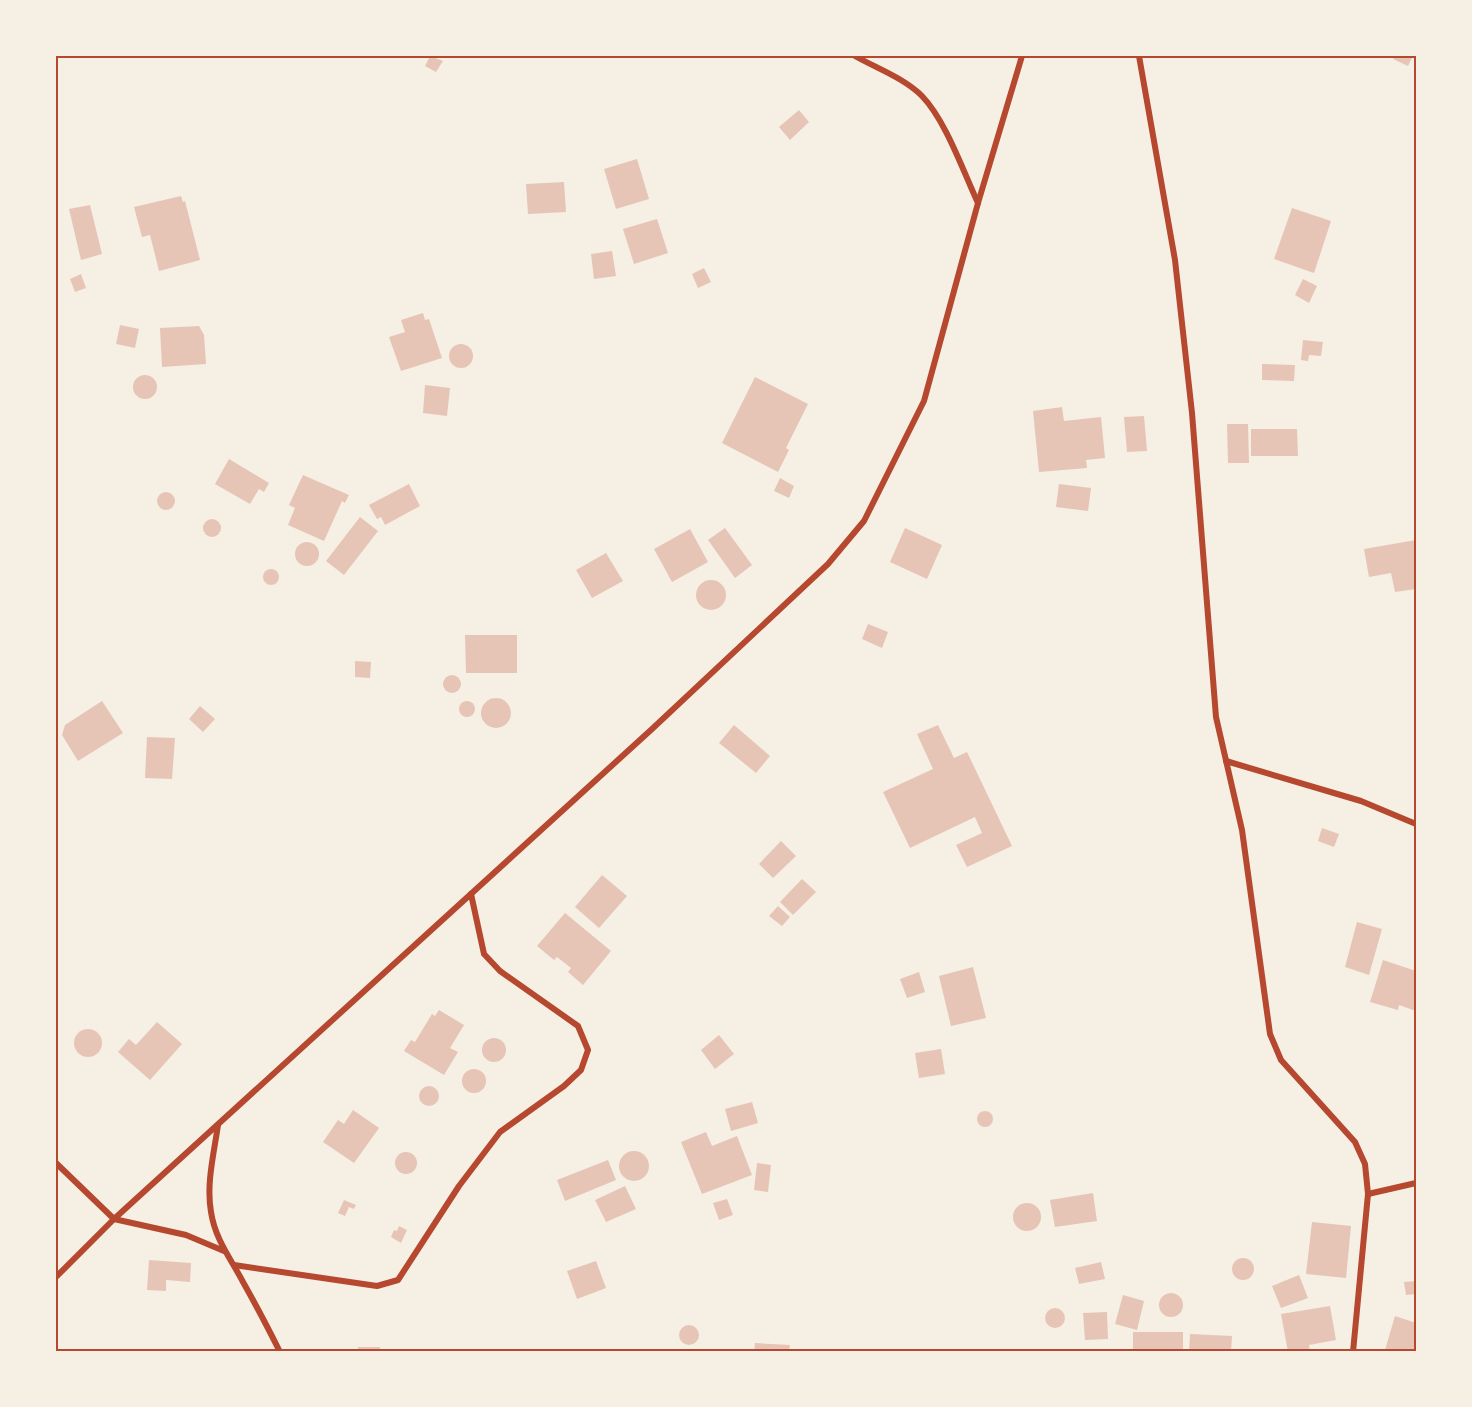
<svg xmlns="http://www.w3.org/2000/svg" width="1472" height="1407" font-family="Quicksand,sans-serif">
<rect width="100%" height="100%" fill="#f6efe4"/>
<g fill="#e6c5b7">
<path d="M430 56 443 61 436 72 425 66Z"/>
<path d="M1395 56H1413L1408 66 1393 59Z"/>
<path d="M799 110 809 122 790 140 779 127Z"/>
<path d="M637 159 649 199 616 209 604 169Z"/>
<path d="M564 182 566 212 528 214 526 184Z"/>
<path d="M181 196 183 202 185 201 200 260 159 271 150 235 142 237 134 207Z"/>
<path d="M90 205 102 254 81 260 69 209Z"/>
<path d="M1292 208 1331 221 1314 273 1274 259Z"/>
<path d="M657 219 668 253 634 264 623 229Z"/>
<path d="M612 251 616 276 594 279 591 254Z"/>
<path d="M704 268 711 282 698 288 692 274Z"/>
<path d="M81 274 86 288 75 292 70 279Z"/>
<path d="M1303 279 1317 286 1309 303 1295 295Z"/>
<path d="M423 313 425 320 429 319 442 358 401 371 389 337 405 332 401 320Z"/>
<path d="M120 325 139 329 135 348 116 344Z"/>
<path d="M199 326 204 335 206 364 162 367 160 328Z"/>
<path d="M1303 340 1323 342 1321 356 1309 355 1308 361 1301 360Z"/>
<circle cx="461" cy="356" r="12"/>
<path d="M1262 364 1295 365 1294 381 1262 380Z"/>
<circle cx="145" cy="387" r="12"/>
<path d="M755 377 808 404 786 448 789 450 778 472 722 443Z"/>
<path d="M425 385 450 388 447 416 423 413Z"/>
<path d="M1062 407 1064 421 1101 417 1105 458 1086 460 1087 468 1039 472 1033 411Z"/>
<path d="M1144 416 1147 451 1127 452 1124 417Z"/>
<path d="M1227 424H1248L1249 463H1228Z"/>
<path d="M1251 429H1297L1298 456H1251Z"/>
<path d="M229 459 269 483 264 492 259 489 250 504 215 484Z"/>
<path d="M303 475 349 495 345 503 342 501 324 541 288 525 295 508 289 505Z"/>
<path d="M780 478 794 486 789 498 774 491Z"/>
<path d="M409 484 420 506 385 525 381 517 377 519 369 505Z"/>
<path d="M1059 484 1091 488 1088 511 1056 507Z"/>
<circle cx="166" cy="501" r="9"/>
<path d="M360 517 378 531 344 575 326 561Z"/>
<circle cx="212" cy="528" r="9"/>
<path d="M725 528 752 565 735 578 708 540Z"/>
<path d="M905 528 942 545 927 579 890 562Z"/>
<path d="M690 529 708 562 672 582 654 549Z"/>
<path d="M1416 540V589L1395 592 1391 573 1369 577 1364 549Z"/>
<circle cx="307" cy="554" r="12"/>
<path d="M606 553 623 581 592 598 576 570Z"/>
<circle cx="271" cy="577" r="8"/>
<circle cx="711" cy="595" r="15"/>
<path d="M868 624 888 632 882 648 862 639Z"/>
<path d="M465 635H517V673H466Z"/>
<path d="M355 661 371 662 370 678 355 677Z"/>
<circle cx="452" cy="684" r="9"/>
<circle cx="496" cy="713" r="15"/>
<path d="M102 701 123 733 78 761 62 735 65 725Z"/>
<circle cx="467" cy="709" r="8"/>
<path d="M200 706 215 719 203 732 189 719Z"/>
<path d="M734 725 770 756 756 773 719 743Z"/>
<path d="M938 725 954 758 967 752 1012 846 967 867 956 845 982 833 975 817 910 848 883 792 933 769 917 734Z"/>
<path d="M147 737 175 738 172 779 145 778Z"/>
<path d="M1322 828 1339 834 1334 847 1318 841Z"/>
<path d="M781 841 796 856 773 878 759 864Z"/>
<path d="M602 875 627 896 599 928 575 907Z"/>
<path d="M802 879 816 892 793 915 780 902Z"/>
<path d="M778 906 790 917 782 926 769 916Z"/>
<path d="M565 913 611 951 583 985 568 972 571 968 557 957 554 960 537 946Z"/>
<path d="M1357 922 1382 929 1369 975 1345 967Z"/>
<path d="M1383 960 1416 971V1011L1399 1005 1398 1010 1370 1002Z"/>
<path d="M973 967 986 1018 951 1026 939 976Z"/>
<path d="M919 972 925 992 907 998 900 979Z"/>
<path d="M439 1010 464 1025 450 1048 458 1052 444 1075 404 1051 411 1040 415 1042 432 1014 435 1016Z"/>
<path d="M157 1022 182 1044 150 1080 118 1052 129 1039 136 1045Z"/>
<circle cx="88" cy="1043" r="14"/>
<path d="M719 1035 734 1054 715 1069 701 1050Z"/>
<circle cx="494" cy="1050" r="12"/>
<path d="M941 1049 945 1074 919 1078 915 1053Z"/>
<circle cx="474" cy="1081" r="12"/>
<circle cx="429" cy="1096" r="10"/>
<path d="M752 1102 758 1123 731 1131 725 1109Z"/>
<path d="M353 1110 379 1128 354 1163 323 1142 338 1120 344 1124Z"/>
<circle cx="985" cy="1119" r="8"/>
<path d="M706 1132 712 1146 737 1136 752 1175 702 1194 681 1142Z"/>
<circle cx="634" cy="1166" r="15"/>
<circle cx="406" cy="1163" r="11"/>
<path d="M608 1160 616 1180 565 1201 557 1180Z"/>
<path d="M757 1163 771 1165 768 1192 754 1190Z"/>
<path d="M625 1186 636 1209 606 1222 595 1200Z"/>
<path d="M1093 1193 1097 1221 1055 1227 1050 1200Z"/>
<path d="M727 1199 733 1215 719 1220 713 1203Z"/>
<path d="M344 1200 356 1205 354 1209 349 1207 345 1216 338 1213Z"/>
<circle cx="1027" cy="1217" r="14"/>
<path d="M1312 1222 1351 1226 1346 1278 1306 1274Z"/>
<path d="M399 1226 407 1230 401 1243 391 1237 394 1230 397 1231Z"/>
<circle cx="1243" cy="1269" r="11"/>
<path d="M149 1260 191 1263 190 1282 166 1280V1291L147 1290Z"/>
<path d="M596 1261 606 1288 577 1299 567 1271Z"/>
<path d="M1101 1262 1105 1279 1079 1284 1075 1268Z"/>
<path d="M1299 1275 1308 1298 1281 1308 1272 1286Z"/>
<path d="M1416 1281V1294L1406 1295 1404 1282Z"/>
<circle cx="1171" cy="1305" r="12"/>
<path d="M1123 1295 1144 1301 1137 1330 1115 1324Z"/>
<path d="M1330 1306 1336 1340 1309 1345 1310 1352H1288L1281 1314Z"/>
<circle cx="1055" cy="1318" r="10"/>
<path d="M1107 1312 1108 1339 1085 1340 1083 1313Z"/>
<path d="M1395 1316 1416 1323V1352L1385 1350Z"/>
<circle cx="689" cy="1335" r="10"/>
<rect x="1133" y="1332" width="50" height="20"/>
<path d="M1190 1334 1232 1336 1231 1352H1189Z"/>
<path d="M755 1343 790 1345 789 1352H754Z"/>
<rect x="358" y="1347" width="22" height="5"/>
</g>
<g fill="none" stroke-linecap="round" stroke-linejoin="round">
<g stroke="#b5482f" stroke-width="6">
<path d="M855 56C876 68 904 78 922 96 946 121 963 171 978 203"/>
<path d="M1139 56 1175 260 1192 413 1216 717 1242 830 1270 1034 1281 1060 1355 1142 1365 1164 1368 1194 1353 1352"/>
<path d="M1226 761 1361 801 1416 824"/>
<path d="M218 1125C214 1153 206 1184 211 1212 215 1239 231 1259 243 1282 256 1305 268 1328 280 1352"/>
<path d="M56 1163 114 1219 186 1235 224 1251"/>
<path d="M1368 1194 1416 1183"/>
<path d="M234 1265 377 1286 398 1280 459 1186 500 1132 564 1086 581 1070 588 1050 578 1026 500 971 484 954 471 894"/>
<path d="M56 1277 114 1219 652 729 828 564 864 521 924 401 978 203 1022 56"/>
</g>
</g>
<rect width="1472" height="1407" fill="none" stroke="#f6efe4" stroke-width="114"/>
<rect x="57" y="57" width="1358" height="1293" fill="none" stroke="#b5482f" stroke-width="2"/>
</svg>
